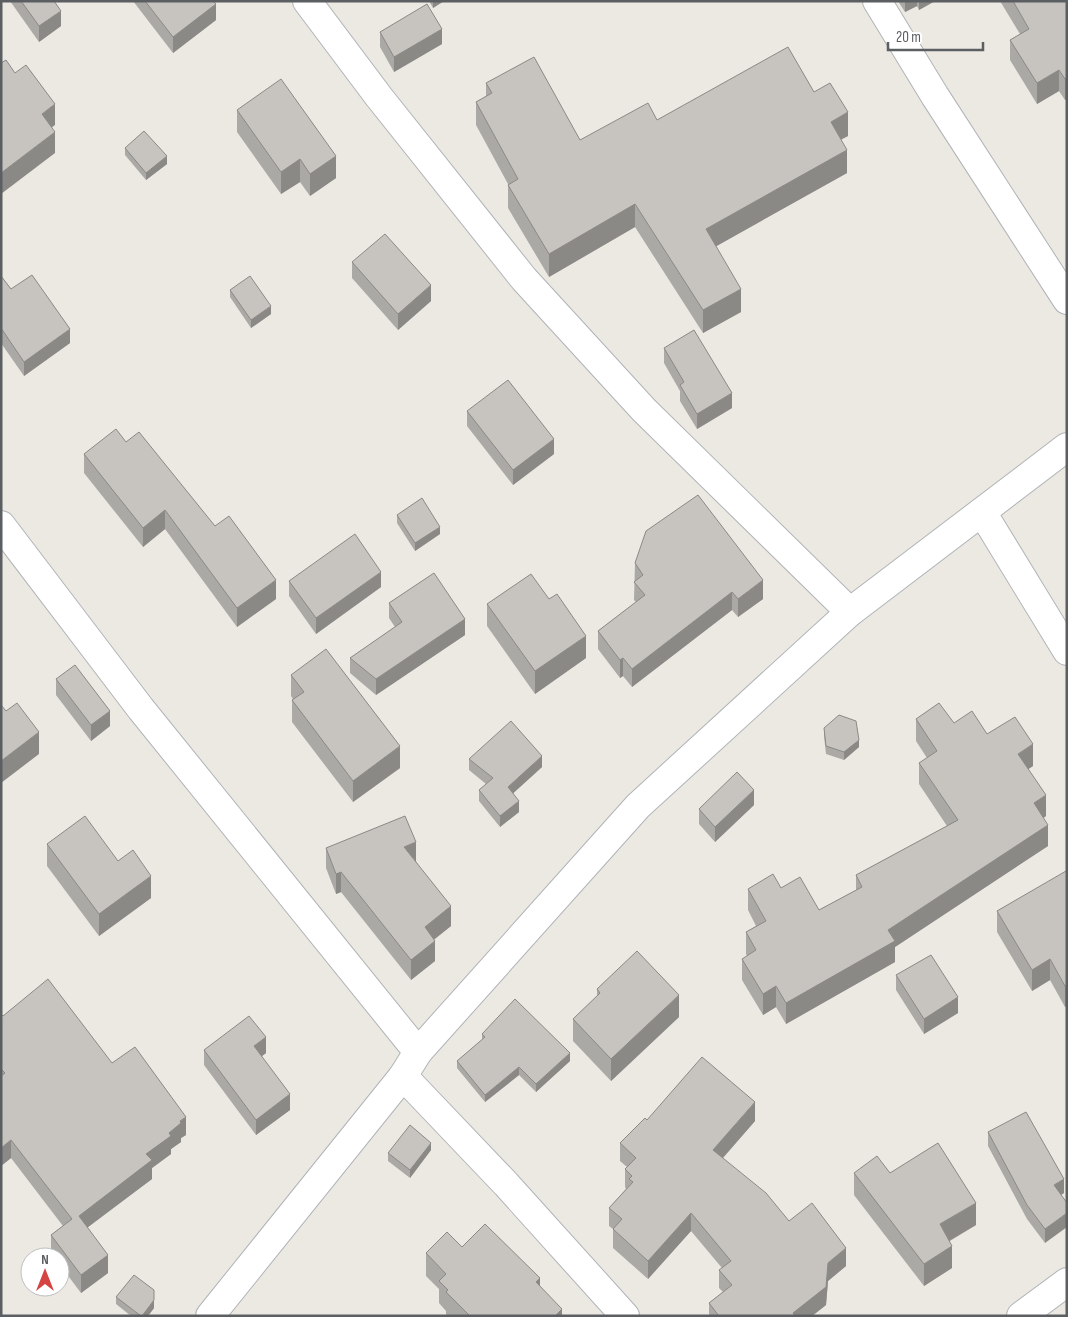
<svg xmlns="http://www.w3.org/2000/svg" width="1068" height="1317" font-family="'Sofia Sans Condensed',sans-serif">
<rect width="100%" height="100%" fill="#ece9e3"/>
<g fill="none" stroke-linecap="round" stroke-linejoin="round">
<defs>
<g id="minor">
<path d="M307 1 379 97 524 279 644 410 850 612"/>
<path d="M877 1 935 96 1067 300"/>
<path d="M982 512 1067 651"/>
<path d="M1 525 141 709 418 1052"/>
<path d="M403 1076 506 1184 625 1316"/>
<path d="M210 1316 403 1076 418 1052 638 806 850 612 1067 447"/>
<path d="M1021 1316 1067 1282"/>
</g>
</defs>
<use href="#minor" stroke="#b0b4b7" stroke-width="30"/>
<use href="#minor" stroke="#fff" stroke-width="28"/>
</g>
<g fill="#aba9a5">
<path d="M10 1H54L61 26 39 42Z"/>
<path d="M133 1H213L216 20 173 53Z"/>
<path d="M429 1H444L433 8Z"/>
<path d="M898 1H935L919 10 917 6 905 12Z"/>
<path d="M1000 1H1067L1065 100 1059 91 1037 104 1010 60V40L1020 34Z"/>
<path d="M380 32 442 44 394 72 380 47Z"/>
<path d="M486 83 580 140 657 120 814 92 848 136 841 139 847 173 716 246 741 312 703 333 635 227 549 277 508 208V184L476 125V102L486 96Z"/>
<path d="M237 110 336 178 310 196 300 182 281 194 237 132Z"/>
<path d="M125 148 167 164 146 180 125 155Z"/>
<path d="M352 262 431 301 398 330 352 278Z"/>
<path d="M1 276 11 289 70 343 24 376 1 343Z"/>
<path d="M230 290 271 314 251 328 230 297Z"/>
<path d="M664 348 732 408 697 429 680 401V391L664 363Z"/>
<path d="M467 411 554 454 513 485 467 426Z"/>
<path d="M126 442 276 599 237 627 165 529 143 547 84 473V454Z"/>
<path d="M397 515 440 534 415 551 397 523Z"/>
<path d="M635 563 763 599 738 617 732 610 632 687 623 676 620 678 598 649V631L636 602 634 600Z"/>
<path d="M289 581 381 587 316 634 289 596Z"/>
<path d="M389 603 465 635 376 695 350 673V658L395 627 389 618Z"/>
<path d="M487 604 586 658 535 694 487 626Z"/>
<path d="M291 675 400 768 353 802 292 722V700L293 699 291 696Z"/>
<path d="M56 679 110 726 91 741 56 695Z"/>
<path d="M916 719 954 723 987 734 1033 766 1028 769 1046 816 1043 818 1048 846 895 947V962L786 1024 776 1007 763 1015 742 980V959L747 956 746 954V932L756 926 748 910V889L781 888 819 910 856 890V875L947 826 919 784V763L927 758 916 741Z"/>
<path d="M824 728 859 747 844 760 826 754 824 736Z"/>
<path d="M469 759 542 767 513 793 519 812 500 827 479 801V790L486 784 469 770Z"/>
<path d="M754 805 715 842 699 824V809Z"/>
<path d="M47 844 118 861 151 898 99 936 47 866Z"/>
<path d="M326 848 416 861 451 926 434 939 435 961 411 980 341 892 336 894 326 868Z"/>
<path d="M1067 872V1006L1065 1007 1050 980 1032 991 997 932V911Z"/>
<path d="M896 975 958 1013 924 1034 896 990Z"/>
<path d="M597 989 679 1017 611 1081 573 1041V1019L597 996Z"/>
<path d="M1 1014 3 1016 112 1063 186 1135 181 1138V1142L171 1149V1154L152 1168V1179L87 1227 108 1273 81 1293 60 1265V1257H54L51 1253V1235L63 1226 11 1158 1 1166Z"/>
<path d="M482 1034 570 1061 536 1092 519 1075 485 1102 457 1068V1061L482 1040Z"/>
<path d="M204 1050 266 1053 262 1056 290 1110 256 1135 204 1065Z"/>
<path d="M755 1121 723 1158 789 1221 846 1266 828 1281 826 1305 812 1316H709V1303L723 1292 719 1288V1270L722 1268 691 1231 648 1279 613 1248V1229L609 1226V1208L626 1189 625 1187V1169L627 1167 620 1161V1143Z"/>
<path d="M988 1132 1064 1193 1061 1195 1045 1243 1027 1219 988 1146Z"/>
<path d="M431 1150 410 1178 388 1161V1153Z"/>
<path d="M854 1173H890L976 1225 950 1241 952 1268 924 1286 854 1195Z"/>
<path d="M462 1247 540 1286 562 1316H448L446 1314V1311L439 1303V1289L426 1276V1253Z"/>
<path d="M116 1297 154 1308 148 1316H131L116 1304Z"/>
</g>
<g fill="#8b8986">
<path d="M433 1H444L433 8Z"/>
<path d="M905 1H917V6L905 12Z"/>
<path d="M919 1H935L919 10Z"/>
<path d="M216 4V20L173 53V37Z"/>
<path d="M61 11V26L39 42V26Z"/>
<path d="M442 29V44L394 72V57Z"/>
<path d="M1059 70V91L1037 104V83Z"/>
<path d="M1067 78V99L1065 100V79Z"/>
<path d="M55 104V125L42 135V114Z"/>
<path d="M848 112V136L831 145V122Z"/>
<path d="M55 132V153L1 194V173Z"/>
<path d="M847 150V173L706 252V229Z"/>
<path d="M167 156V164L146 180V173Z"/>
<path d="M336 156V178L310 196V174Z"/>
<path d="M300 159V182L281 194V172Z"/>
<path d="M635 204V227L549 277V254Z"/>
<path d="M431 285V301L398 330V314Z"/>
<path d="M741 289V312L703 333V310Z"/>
<path d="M271 306V314L251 328V320Z"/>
<path d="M70 329V343L24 376V362Z"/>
<path d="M732 393V408L697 429V414Z"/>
<path d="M554 439V454L513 485V470Z"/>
<path d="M165 510V529L143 547V528Z"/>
<path d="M440 527V534L415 551V543Z"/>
<path d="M381 572V587L316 634V618Z"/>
<path d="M276 580V599L237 627V608Z"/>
<path d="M763 580V599L738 617V599Z"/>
<path d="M732 592V610L632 687V669Z"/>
<path d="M465 619V635L376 695V679Z"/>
<path d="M586 636V658L535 694V671Z"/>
<path d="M623 658V676L620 678V660Z"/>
<path d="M110 711V726L91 741V725Z"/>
<path d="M39 732V754L1 783V761Z"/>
<path d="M859 740V747L844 760V752Z"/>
<path d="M1033 744V766L1018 776V754Z"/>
<path d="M400 746V768L353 802V781Z"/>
<path d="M542 756V767L508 798V787Z"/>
<path d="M754 790V805L715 842V827Z"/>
<path d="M1046 795V816L1034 825V803Z"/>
<path d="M519 801V812L500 827V816Z"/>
<path d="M1048 825V846L895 947V962L786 1024V1003L888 930Z"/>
<path d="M416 842V862L404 847Z"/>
<path d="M341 872V892L336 894V874Z"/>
<path d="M151 876V898L99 936V914Z"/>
<path d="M451 906V926L425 947V927Z"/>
<path d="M435 941V961L411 980V960Z"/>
<path d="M1050 959V980L1032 991V970Z"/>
<path d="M1067 985V1006L1065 1007V986Z"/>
<path d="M776 986V1007L763 1015V994Z"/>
<path d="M679 995V1017L611 1081V1059Z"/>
<path d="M958 997V1013L924 1034V1019Z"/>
<path d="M266 1037V1053L254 1062V1046Z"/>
<path d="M570 1053V1061L536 1092V1084Z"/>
<path d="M519 1067V1075L485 1102V1095Z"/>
<path d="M290 1094V1110L256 1135V1120Z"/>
<path d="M755 1102V1121L713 1169V1150Z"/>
<path d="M186 1117V1135L181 1138V1142L171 1149V1154L152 1168V1179L79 1234V1216L146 1154 180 1121Z"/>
<path d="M11 1140V1158L1 1166V1148Z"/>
<path d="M431 1143V1150L410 1178V1170Z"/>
<path d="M1064 1179V1193L1054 1199V1185Z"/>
<path d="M976 1203V1225L940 1246V1224Z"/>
<path d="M691 1213V1231L648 1279V1261Z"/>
<path d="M1067 1213V1227L1045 1243V1229Z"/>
<path d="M952 1246V1268L924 1286V1264Z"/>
<path d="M846 1248V1266L828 1281 826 1305 812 1316H793V1313L828 1263Z"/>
<path d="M108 1255V1273L81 1293V1275Z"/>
<path d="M540 1278V1301L536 1282Z"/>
<path d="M154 1300V1308L148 1316H142Z"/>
<path d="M562 1309V1316H555Z"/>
</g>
<g fill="#c7c4c0" stroke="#8b8986">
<path d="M21 1H54L61 11 39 26Z"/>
<path d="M145 1H213L216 4 173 37Z"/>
<path d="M1013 1H1067V78L1065 79 1059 70 1037 83 1010 40 1029 29Z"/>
<path d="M427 4 442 29 394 57 380 32Z"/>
<path d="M788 47 814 92 830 83 848 112 831 122 847 150 706 229 741 289 703 310 635 204 549 254 508 185 518 179 476 102 492 93 486 83 534 57 580 140 648 103 657 120Z"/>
<path d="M6 60 15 73 26 65 55 104 42 114 55 132 1 173V63Z"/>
<path d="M281 79 336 156 310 174 300 159 281 172 237 110Z"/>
<path d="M144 131 167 156 146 173 125 148Z"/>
<path d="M385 234 431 285 398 314 352 262Z"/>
<path d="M32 275 70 329 24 362 1 328V276L11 289Z"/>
<path d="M250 276 271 306 251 320 230 290Z"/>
<path d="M694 330 732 393 697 414 680 385 684 382 664 348Z"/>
<path d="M508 380 554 439 513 470 467 411Z"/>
<path d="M116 429 126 442 139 432 215 526 229 516 276 580 237 608 165 510 143 528 84 454Z"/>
<path d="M698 495 763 580 738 599 732 592 632 669 623 658 620 660 598 631 645 595 634 582 643 575 635 563 646 531Z"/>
<path d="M422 498 440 527 415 543 397 515Z"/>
<path d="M355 534 381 572 316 618 289 581Z"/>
<path d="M434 573 465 619 376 679 350 658 402 622 389 603Z"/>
<path d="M531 574 549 599 557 594 586 636 535 671 487 604Z"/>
<path d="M326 649 400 746 353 781 292 700 304 692 291 675Z"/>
<path d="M75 665 110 711 91 725 56 679Z"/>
<path d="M17 703 39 732 1 761V705L6 711Z"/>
<path d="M939 703 954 723 972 711 987 734 1015 717 1033 744 1018 754 1046 795 1034 803 1048 825 888 930 895 941 786 1003 776 986 763 994 742 959 756 950 746 932 766 921 748 889 773 874 781 888 800 877 819 910 862 887 856 875 958 820 919 763 937 751 916 719Z"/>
<path d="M839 715 856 721 859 740 844 752 826 746 824 728Z"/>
<path d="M511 721 542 756 508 787 519 801 500 816 479 790 493 778 469 759Z"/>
<path d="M737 772 754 790 715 827 699 809Z"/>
<path d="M85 816 118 861 133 850 151 876 99 914 47 844Z"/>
<path d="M405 816 416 842 404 847 451 906 425 927 435 941 411 960 341 872 336 874 326 848Z"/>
<path d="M1066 871 1067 872V985L1065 986 1050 959 1032 970 997 911Z"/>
<path d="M637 951 679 995 611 1059 573 1019 600 993 597 989Z"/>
<path d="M931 955 958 997 924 1019 896 975Z"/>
<path d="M48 979 112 1063 135 1047 186 1117 180 1121 181 1123 169 1133 171 1136 146 1154 152 1160 79 1216 108 1255 81 1275 51 1235 72 1219 11 1140 1 1148V1076L5 1073 1 1069V1014L3 1016Z"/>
<path d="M515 999 570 1053 536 1084 519 1067 485 1095 457 1061 485 1037 482 1034Z"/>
<path d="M249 1016 266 1037 254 1046 290 1094 256 1120 204 1050Z"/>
<path d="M702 1057 755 1102 713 1150 766 1193 789 1221 812 1203 846 1248 828 1263 826 1287 793 1313 795 1316H719L709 1303 732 1285 719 1270 731 1261 691 1213 648 1261 613 1229 622 1219 609 1208 633 1182 629 1179 632 1176 625 1169 636 1158 620 1143 645 1118 647 1120Z"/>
<path d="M1026 1112 1064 1179 1054 1185 1067 1203V1213L1045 1229 1027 1205 988 1132Z"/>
<path d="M410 1125 431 1143 410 1170 388 1153Z"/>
<path d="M938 1143 976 1203 940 1224 952 1246 924 1264 854 1173 877 1156 890 1173Z"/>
<path d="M485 1224 540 1278 536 1282 562 1309 555 1316H470L446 1292 448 1290 439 1281 446 1274 426 1253 447 1232 462 1247Z"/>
<path d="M134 1275 154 1290V1300L142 1316H141L116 1297Z"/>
</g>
<rect width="1068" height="1317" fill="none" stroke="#5b5f62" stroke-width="5"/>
<g transform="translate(45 1272)"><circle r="24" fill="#ffffff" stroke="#bdbfc0"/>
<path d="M0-4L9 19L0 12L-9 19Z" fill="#d34442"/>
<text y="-8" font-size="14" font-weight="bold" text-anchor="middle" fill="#5b5f62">N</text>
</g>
<path d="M888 42v8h95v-8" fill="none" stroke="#5b5f62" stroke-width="2.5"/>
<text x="896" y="42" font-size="15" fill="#5b5f62" stroke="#ffffff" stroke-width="4" paint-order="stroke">20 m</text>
</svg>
